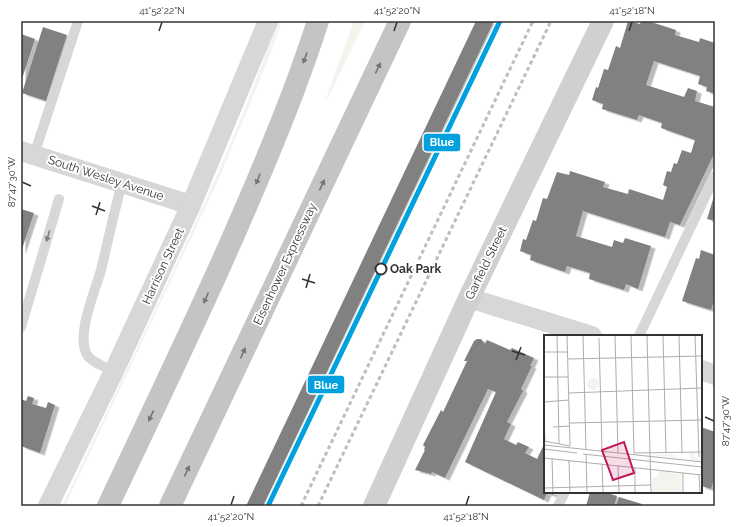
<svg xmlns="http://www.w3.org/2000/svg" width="736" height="527" font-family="Raleway,sans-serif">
<defs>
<filter id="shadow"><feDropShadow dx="4.5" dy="2.5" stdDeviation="0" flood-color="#0004"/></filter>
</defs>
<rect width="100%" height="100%" fill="#fff"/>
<g fill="#f1f5ed">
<path d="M277 21H282L267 63 217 183 65 506H62C97 432 133 357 168 282 208 197 247 111 277 21Z"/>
<path d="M354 21H365L328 98H326Z"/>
</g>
<g fill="#818181" filter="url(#shadow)">
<path d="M476 21H494L263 506H246Z"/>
<path d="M628 21 640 24 641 21H648L676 30 675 35 699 42 700 38 715 43V94L706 91 707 87 698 84 700 76 654 61 646 85 684 97 688 88 697 91 695 101 715 107 714 123H715V152L680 225 670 222 665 237 583 211 576 236 612 247 614 240 623 243 625 238 651 246 638 289 626 284 624 290 589 279 590 273 567 266 565 272 530 260 531 255 520 251 523 239 526 240 533 220 536 221 543 198 547 199 557 172 569 175 570 171 605 182 603 187 628 194 629 189 663 200 667 187 663 185 667 171 671 172 674 163 677 164 682 150 691 153 695 140 661 128 662 123 639 115 637 120 602 109 603 104 592 100 596 87 598 88 604 69 608 70 616 46 620 48Z"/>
<path d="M43 27 67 35 46 101 22 93Z"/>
<path d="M21 34 35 39 21 82Z"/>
<path d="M715 193V221L707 219Z"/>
<path d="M21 209 34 213 21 252Z"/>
<path d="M701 250 715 255V298L711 310 682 301 696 258 699 259Z"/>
<path d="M477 339H481L485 344 487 340 510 350 512 348 534 358 530 366H532L521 389 523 391 507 422 511 424 504 439 516 445 518 442 529 447 525 453 537 459 545 442V492H555L553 495 547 493 544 500 465 462 496 392 488 389 445 478 432 472 431 474 415 470 425 450H424L425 447 423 445 441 410 443 412 467 361H464L474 341Z"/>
<path d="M28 396 34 398 32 404 46 408 48 402 55 405 40 453 21 446V399L26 401Z"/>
<path d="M701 427 715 432V481L714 480 711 489 701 486Z"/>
<path d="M590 492H604L617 496 614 506H586Z"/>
<path d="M619 497 642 504 641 506H616Z"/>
</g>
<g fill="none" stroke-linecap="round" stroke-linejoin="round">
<g stroke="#d7d7d7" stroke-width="10">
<path d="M34 155 78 21"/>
<path d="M21 327 59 199"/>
<path d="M639 336 715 176"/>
<path d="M114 371C105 367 90 362 86 353 77 331 95 292 101 270 108 241 114 212 122 183"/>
<path d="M558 506 565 492"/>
</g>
<g stroke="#d7d7d7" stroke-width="20">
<path d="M21 151 191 205"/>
<path d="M469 298 592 336"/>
<path d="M701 370 715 375"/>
<path d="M48 506 114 371 191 205 268 21"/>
</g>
<path stroke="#d0d0d0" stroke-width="22" d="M374 506 469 298 603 21"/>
<g stroke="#c4c4c4" stroke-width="22">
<path d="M108 506C172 370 238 235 292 95 301 71 310 46 318 21"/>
<path d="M170 506 400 21"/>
</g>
<g stroke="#bebebe" stroke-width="3" stroke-dasharray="4 3" stroke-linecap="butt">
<path d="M301 506 533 21"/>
<path d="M318 506 551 21"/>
</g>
<defs>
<path id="metro-1" d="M268 506 500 21"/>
</defs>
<use href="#metro-1" stroke="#fff" stroke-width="8"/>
<use href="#metro-1" stroke="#00a1de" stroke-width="5"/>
</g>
<defs><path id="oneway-solid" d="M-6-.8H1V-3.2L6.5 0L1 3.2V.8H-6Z"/></defs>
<g fill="#747474">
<use href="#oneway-solid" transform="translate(305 58) rotate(110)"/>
<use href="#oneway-solid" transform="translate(378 68) rotate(-65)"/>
<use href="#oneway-solid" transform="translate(258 179) rotate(112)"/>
<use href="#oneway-solid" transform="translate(322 185) rotate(-65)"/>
<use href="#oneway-solid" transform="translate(206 298) rotate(114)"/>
<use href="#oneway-solid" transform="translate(243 353) rotate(-65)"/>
<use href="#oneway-solid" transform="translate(151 416) rotate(115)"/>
<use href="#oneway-solid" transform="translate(187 471) rotate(-65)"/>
</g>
<use fill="#7d7d7d" href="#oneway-solid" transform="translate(48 236) rotate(107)"/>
<path fill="none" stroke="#333" stroke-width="1.5" d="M159 31 162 22M394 31 397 22M629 31 632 22M22 182 31 186M92 206 105 211M96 215 100 202M302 279 315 283M306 288 310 274M512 351 525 355M516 360 521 347M705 417 714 421M231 505 234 496M466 505 469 496"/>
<circle fill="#fff" stroke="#333" stroke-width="2" cx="381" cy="269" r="5.5"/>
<g text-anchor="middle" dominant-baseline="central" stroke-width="4" stroke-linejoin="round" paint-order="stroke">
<g font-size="12" fill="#333" stroke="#fff">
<text transform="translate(106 178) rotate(18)">South Wesley Avenue</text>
<text transform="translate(486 263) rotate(-64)">Garfield Street</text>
<text transform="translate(285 264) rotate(-65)">Eisenhower Expressway</text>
<text transform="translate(163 266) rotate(-65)">Harrison Street</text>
</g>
<g font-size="12" font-weight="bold" fill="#333" stroke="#fff" text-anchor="start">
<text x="390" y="269">Oak Park</text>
</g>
</g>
<g transform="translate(544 335)">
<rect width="158" height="158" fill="#fff"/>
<path d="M43 49a6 6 0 1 1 12 0a6 6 0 1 1-12 0ZM145 118H154L149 122H153L158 126 108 120 129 119 130 122 146 124ZM115 136 137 139 138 158H108V143L113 142Z" fill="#f1f5ed"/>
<path fill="none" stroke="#adadad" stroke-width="1" d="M13 0 15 109M23 0 26 111M39 0 42 115M71 0 74 118M87 0 90 118M103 0 107 158M119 0 122 118M135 0 138 117M151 0 155 122M55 3 58 115M0 17H24M24 24 158 21M0 42H24M25 58 158 53M0 67 25 65M0 82 1 106M26 88 158 85M9 92 26 91M0 106 26 111M0 110 158 127M0 114 33 118M90 118 158 117M39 119 158 132M42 119 43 158M0 123 158 140M8 123 9 158M25 125 26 158M58 129 59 158M74 131 75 158M91 133V158M139 138V158M155 140 156 158M0 153 107 150"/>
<path fill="#c2185b" fill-opacity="0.15" stroke="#c2185b" stroke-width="2" d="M80 107 90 138 69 145 58 115Z"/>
<rect width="158" height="158" fill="none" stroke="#333" stroke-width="2"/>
</g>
<g stroke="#fff" stroke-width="1.5">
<rect x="423" y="133" width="38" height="19" rx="4" fill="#00a1de"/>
<rect x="307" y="375" width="38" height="19" rx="4" fill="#00a1de"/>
</g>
<g font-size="11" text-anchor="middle" font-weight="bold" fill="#fff">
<text x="442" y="146">Blue</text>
<text x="326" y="389">Blue</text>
</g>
<rect width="736" height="527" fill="none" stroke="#ffffff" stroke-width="44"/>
<rect x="22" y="22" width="692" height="483" fill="none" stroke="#333" stroke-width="1.5"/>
<g font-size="10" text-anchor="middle" fill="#333">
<text x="162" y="14">41°52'22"N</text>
<text x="397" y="14">41°52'20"N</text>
<text x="632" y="14">41°52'18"N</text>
<text transform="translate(11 182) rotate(-90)" y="4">87°47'30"W</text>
<text transform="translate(725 421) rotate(-90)" y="4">87°47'30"W</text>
<text x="231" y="520">41°52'20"N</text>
<text x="466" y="520">41°52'18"N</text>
</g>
</svg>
